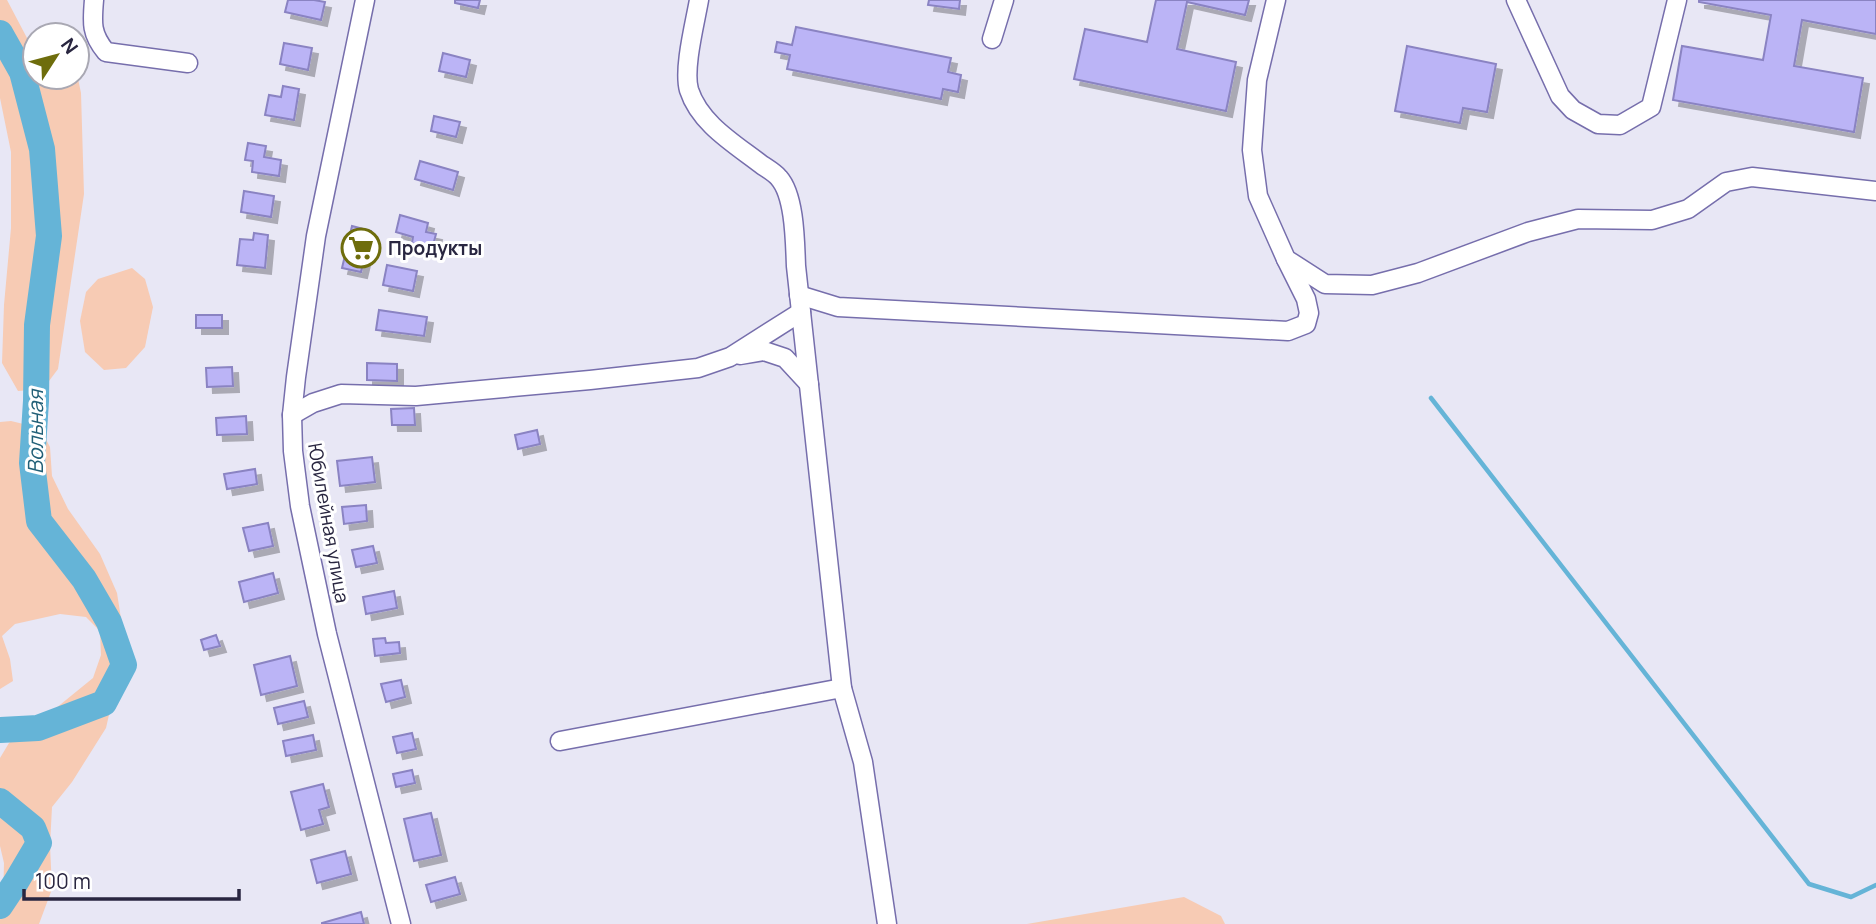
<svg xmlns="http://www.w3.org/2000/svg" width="1876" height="924" font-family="Manrope,sans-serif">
<defs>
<filter id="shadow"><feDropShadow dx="6" dy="6" stdDeviation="0" flood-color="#0004"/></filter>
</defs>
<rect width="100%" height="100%" fill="#e8e7f5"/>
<g fill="#f7cbb4">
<path d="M0 0H7L27 38 35 42V77H77V74L81 93 84 194 58 369 43 389 18 391 2 363 4 305 11 228V152L0 98Z"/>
<path d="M132 268 145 279 153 307 145 347 126 368 104 370 85 352 80 321 86 292 98 279Z"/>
<path d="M11 421 40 428 50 447 52 476 68 509 100 554 117 593 125 644 106 728 72 782 52 807 50 845 52 889 39 924H0V911L3 904 4 863 0 846V758L9 743 50 713 93 678 101 655 100 631 86 617 60 614 15 624 2 636 10 659 13 681 0 689V422Z"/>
<path d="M1184 897 1221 916 1225 924H1027Z"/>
</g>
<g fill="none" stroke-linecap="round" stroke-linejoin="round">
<path stroke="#65b4d7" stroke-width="4.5" d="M1431 398 1809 884 1851 897 1876 885"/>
<g stroke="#65b4d7" stroke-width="26">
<path d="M0 33 22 72 42 149 49 236 37 325 36 401 32 463 39 521 84 579 109 622 124 665 104 703 38 728 0 730"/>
<path d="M0 801 33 828 39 843 16 882 0 906"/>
</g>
</g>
<g fill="#bbb4f6" stroke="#8a83c2" stroke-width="2" filter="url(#shadow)">
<path d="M288 0H314L325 2 321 20 285 12Z"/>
<path d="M455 0H480L478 8 455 3Z"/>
<path d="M929 0H960L959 9 928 5Z"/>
<path d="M1156 0H1249L1245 15 1187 2 1177 49 1236 62 1226 111 1074 79 1085 29 1147 42Z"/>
<path d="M1699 0H1876V34L1802 20 1794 66 1863 78 1854 132 1673 100 1682 46 1763 60 1771 15 1699 2Z"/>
<path d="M796 27 951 58 948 72 961 75 958 92 943 89 941 99 787 69 790 55 775 52 777 42 792 45Z"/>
<path d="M284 43 312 48 308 70 280 64Z"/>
<path d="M1407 46 1496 64 1487 112 1463 108 1460 123 1395 111Z"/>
<path d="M443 53 470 60 466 77 439 71Z"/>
<path d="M283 86 299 89 294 120 265 115 269 95 281 97Z"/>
<path d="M434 116 460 122 456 137 431 131Z"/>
<path d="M248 143 266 146 264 157 281 160 279 176 252 172 253 161 245 160Z"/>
<path d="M420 161 458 172 453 190 415 179Z"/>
<path d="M244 191 274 196 271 217 241 212Z"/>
<path d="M400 215 428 223 426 232 436 234 432 249 412 243 413 237 396 232Z"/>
<path d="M352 226 371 231 361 272 342 268Z"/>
<path d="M254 233 268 235 265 268 237 265 240 239 253 240Z"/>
<path d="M387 265 417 271 413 291 383 285Z"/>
<path d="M379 310 427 317 424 336 376 330Z"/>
<rect x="196" y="315" width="26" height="13"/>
<path d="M367 363 397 364V381L367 380Z"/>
<path d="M232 367 233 386 207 387 206 368Z"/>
<path d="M414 408 415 425H392L391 409Z"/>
<path d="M246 416 247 434 217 435 216 418Z"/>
<path d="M537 430 540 444 518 449 515 435Z"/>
<path d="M372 457 375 482 340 486 337 461Z"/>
<path d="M255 469 257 484 227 489 224 474Z"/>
<path d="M366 505 367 521 344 524 342 507Z"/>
<path d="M268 523 273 546 249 551 243 528Z"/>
<path d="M373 546 377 563 356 567 352 550Z"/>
<path d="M273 573 278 593 244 602 239 582Z"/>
<path d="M394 591 397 608 366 614 363 597Z"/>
<path d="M216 635 220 646 204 650 201 640Z"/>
<path d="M385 638 386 643 399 642 400 653 375 656 373 639Z"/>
<path d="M290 656 297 686 261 695 254 665Z"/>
<path d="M401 680 405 697 386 702 381 684Z"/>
<path d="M304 701 308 717 278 724 274 708Z"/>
<path d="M412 733 416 749 397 753 393 737Z"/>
<path d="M313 735 316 750 286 756 283 741Z"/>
<path d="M412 770 415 783 396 787 393 774Z"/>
<path d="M323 784 329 807 319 810 323 824 301 830 291 792Z"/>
<path d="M431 813 441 855 414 861 404 819Z"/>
<path d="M345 851 351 874 317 883 311 860Z"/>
<path d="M455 877 460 894 431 902 426 885Z"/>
<path d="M361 912 364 924H322V923Z"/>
</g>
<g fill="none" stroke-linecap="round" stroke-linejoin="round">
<defs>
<g id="minor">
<path d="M94 0C92 23 91 34 106 52L188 63"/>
<path d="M365 0 316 236 296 377 292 415 293 451 300 506 327 634 401 924"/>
<path d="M699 0C695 23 683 69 689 90 700 124 735 144 762 165 768 169 775 173 779 178 795 196 795 243 796 266L842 688 863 762 887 924"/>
<path d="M1276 0 1257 80 1252 150 1258 196 1286 259 1325 284 1372 285 1418 273 1528 232 1578 219 1652 220 1688 209 1726 182 1752 177 1876 191"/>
<path d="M1516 0 1560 96 1573 110 1598 124 1620 125 1651 107 1677 0"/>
<path d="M992 39 1004 0"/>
<path d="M799 295 838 307 1288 331 1306 324 1309 313 1306 299 1286 259"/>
<path d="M740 355 764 351 785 358 809 384"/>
<path d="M292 415 313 403 341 394 416 396 590 380 698 368 730 357 801 312"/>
<path d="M560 741 842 688"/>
</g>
</defs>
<use href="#minor" stroke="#766eac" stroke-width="21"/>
<use href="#minor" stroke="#fff" stroke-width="18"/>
</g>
<defs>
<symbol id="supermarket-ring" viewBox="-11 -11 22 22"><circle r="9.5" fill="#fff" stroke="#6e6d0c" stroke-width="1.5"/><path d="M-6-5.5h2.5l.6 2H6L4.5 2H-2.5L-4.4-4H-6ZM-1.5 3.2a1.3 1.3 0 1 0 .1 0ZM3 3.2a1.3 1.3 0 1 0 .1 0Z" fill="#6e6d0c"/></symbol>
</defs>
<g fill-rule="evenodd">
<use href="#supermarket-ring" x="339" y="226" width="44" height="44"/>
</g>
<g text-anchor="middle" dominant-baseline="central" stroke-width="6" stroke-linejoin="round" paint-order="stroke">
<g font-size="19" font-weight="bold" fill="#292640" stroke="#fff" text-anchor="start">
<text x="388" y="248">Продукты</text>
</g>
<g font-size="19" fill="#292640" stroke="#fff">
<text transform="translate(329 523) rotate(80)">Юбилейная улица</text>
</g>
<g font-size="21" font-style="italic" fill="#215f77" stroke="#fff">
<text transform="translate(35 432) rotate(-90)">Вольная</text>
</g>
</g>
<g transform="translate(56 56) rotate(54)"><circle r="33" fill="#ffffff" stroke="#a9a8b3" stroke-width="2"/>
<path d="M0-5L12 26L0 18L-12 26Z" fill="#6e6d0c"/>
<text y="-10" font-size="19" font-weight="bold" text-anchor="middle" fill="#292640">N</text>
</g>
<path d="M24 889v10h215v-10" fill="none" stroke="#292640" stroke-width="3.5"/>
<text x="35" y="889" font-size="21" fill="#292640" stroke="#ffffff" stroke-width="5" paint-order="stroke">100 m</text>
</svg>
